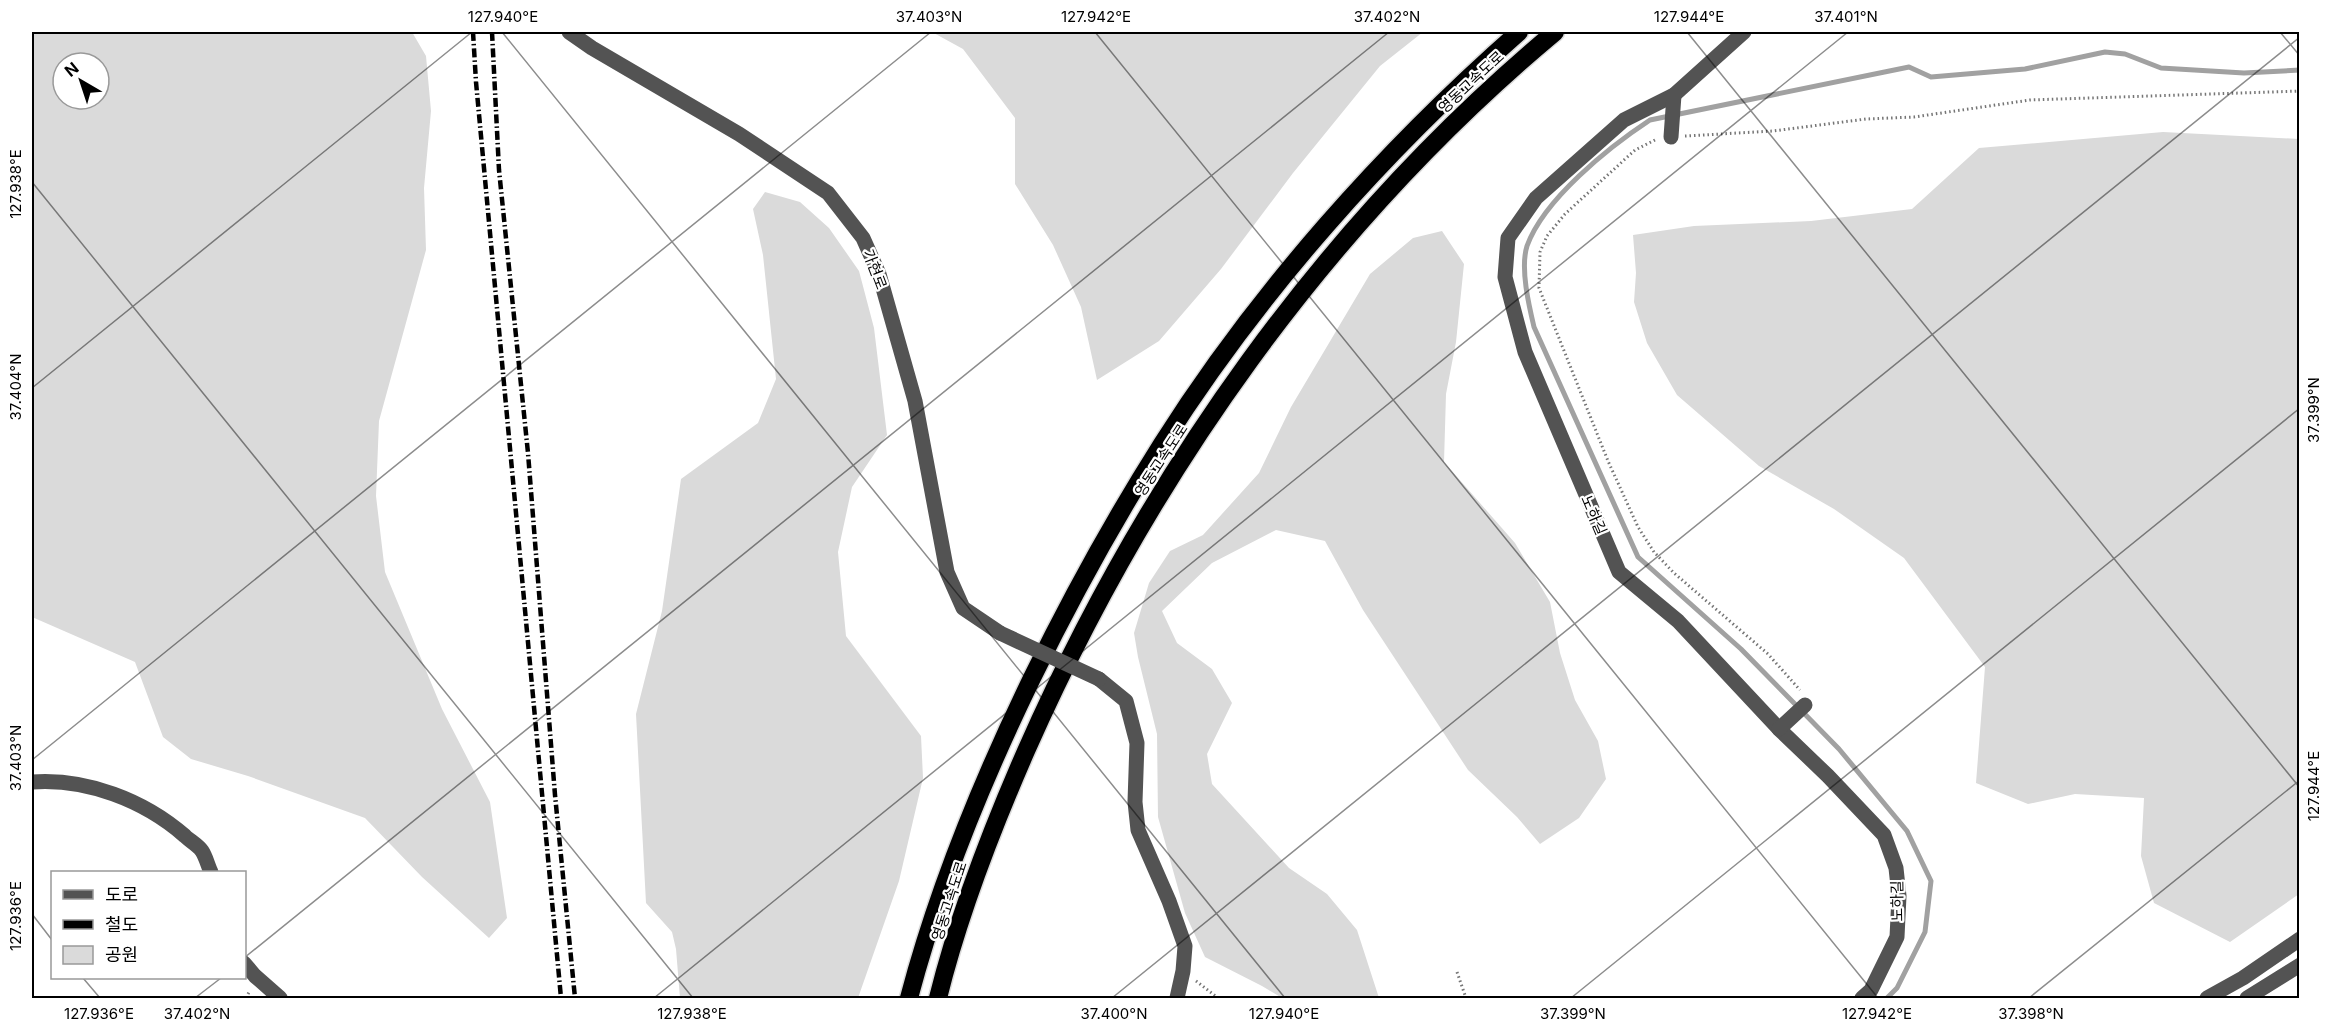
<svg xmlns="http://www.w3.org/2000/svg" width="2331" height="1030" font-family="Inter,'Noto Sans KR',sans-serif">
<rect width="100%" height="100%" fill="#fff"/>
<g fill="#dadada" fill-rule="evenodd">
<path d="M32 32H412L426 56 431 111 424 188 426 250 379 421 376 496 385 572 442 709 490 802 507 918 489 938 422 877 365 818 248 776 191 759 163 737 135 662 32 617ZM63 63H99V99H63Z"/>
<path d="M932 32H1423L1380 66 1293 173 1221 269 1159 341 1097 380 1081 307 1053 245 1015 184V118L963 49Z"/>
<path d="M2163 132 2299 139V894L2230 942 2154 903 2141 856 2144 798 2075 794 2028 804 1976 783 1985 667 1904 558 1834 509 1759 466 1677 395 1647 343 1634 302 1636 273 1633 235 1694 226 1811 221 1912 209 1979 148Z"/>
<path d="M765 192 800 202 829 228 859 271 874 328 887 435 852 487 838 552 846 636 921 736 923 778 899 881 858 998H680L676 949 672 932 646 903 636 714 662 611 681 479 758 423 776 379 763 255 753 209Z"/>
<path d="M1442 231 1464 264 1456 342 1446 394 1444 462 1515 543 1550 602 1560 653 1575 700 1598 741 1606 779 1579 818 1540 844 1517 817 1468 770 1363 610 1325 541 1276 530 1212 563 1162 611 1177 643 1212 669 1232 703 1207 754 1212 784 1289 868 1327 894 1357 930 1379 998H1282L1262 986 1205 957 1185 913 1158 817 1157 734 1138 657 1134 633 1149 583 1170 551 1203 535 1259 473 1291 407 1370 274 1413 238Z"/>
</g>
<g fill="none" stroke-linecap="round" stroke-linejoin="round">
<path stroke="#a1a1a1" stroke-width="5" d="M1887 998 1897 988 1925 932 1931 881 1907 831 1839 749 1741 649 1638 557 1534 327C1529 306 1520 268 1527 246 1544 199 1609 147 1650 120L1909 67 1931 77 2025 69 2105 52 2125 54 2161 68 2244 73 2300 70"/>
<defs>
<g id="highway">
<path d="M909 998C938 888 982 781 1032 678 1071 598 1114 520 1162 444 1259 291 1384 151 1519 32"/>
<path d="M938 998C959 913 991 831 1026 751 1147 477 1324 225 1555 32"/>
</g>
</defs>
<use href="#highway" stroke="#dbdbdb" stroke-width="21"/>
<g stroke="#757575" stroke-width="3" stroke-dasharray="1.5 3" stroke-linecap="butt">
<path d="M1685 136 1773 131 1866 119 1914 117 2030 100 2300 91"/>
<path d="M1655 140 1635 150 1565 214 1547 236 1540 252 1539 288 1608 461 1638 527 1654 552 1674 573 1768 654 1800 690"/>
<path d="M1457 972 1466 998"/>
<path d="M1196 981 1218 998"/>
<path d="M246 998 249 992"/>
</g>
<g stroke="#535353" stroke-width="15">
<path d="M569 32 592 48 739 134 828 193 863 238 879 274 915 401 947 572 963 608 1000 633"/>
<path d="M1744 32 1674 95 1624 120 1536 198 1508 238 1505 277 1525 352 1619 572 1678 621 1779 729 1828 776 1884 835 1896 868 1899 896 1897 937 1871 990 1862 998"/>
<path d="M1671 137 1674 95"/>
<path d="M1099 679 1126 701 1137 743 1135 802 1138 830 1169 901 1185 946 1183 971 1177 998"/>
<path d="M1779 729 1805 705"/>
<path d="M32 782C86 778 144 800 185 836 190 841 198 845 202 851 206 857 208 866 211 872"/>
<path d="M244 963 255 976 280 998"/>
<path d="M2207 998 2243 978 2300 939"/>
<path d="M2247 998 2300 965"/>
</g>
<use href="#highway" stroke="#000" stroke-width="18"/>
<g stroke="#000" stroke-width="4.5" stroke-dasharray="9 3 1.5 3" stroke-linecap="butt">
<path d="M473 32 476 82 561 998"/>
<path d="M492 32 499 170 528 453 555 795 575 998"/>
</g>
<path stroke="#535353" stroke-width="15" d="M1000 633 1099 679"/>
</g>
<path fill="none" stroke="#000" stroke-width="1.5" stroke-opacity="0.45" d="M502 32 1285 998M1095 32 1878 998M1687 32 2300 788M2280 32 2300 56M32 182 693 998M32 388 472 32M32 760 931 32M32 914 52 940M244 958 1389 32M83 978 100 998M195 998 221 978M654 998 1848 32M1112 998 2300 37M1571 998 2300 408M2029 998 2300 780"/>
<g text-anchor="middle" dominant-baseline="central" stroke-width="4.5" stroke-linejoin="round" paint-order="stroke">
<g font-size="15" fill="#000" stroke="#fff">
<text transform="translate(1471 82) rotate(-43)">영동고속도로</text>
<text transform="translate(875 269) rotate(69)">가현로</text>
<text transform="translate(1161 460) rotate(-57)">영동고속도로</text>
<text transform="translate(1594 515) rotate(67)">노하길</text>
<text transform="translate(949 901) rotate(-72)">영동고속도로</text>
<text transform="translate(1897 901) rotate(-91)">노하길</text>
</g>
</g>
<rect width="2331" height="1030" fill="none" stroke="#ffffff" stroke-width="66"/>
<rect x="51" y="871" width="195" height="108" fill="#ffffff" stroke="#999999" stroke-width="1.5"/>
<rect x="63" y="890" width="30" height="9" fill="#535353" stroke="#999999" stroke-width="1.5"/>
<text x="105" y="901" font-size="18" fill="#000000">도로</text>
<rect x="63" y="920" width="30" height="9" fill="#000000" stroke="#999999" stroke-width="1.5"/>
<text x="105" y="931" font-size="18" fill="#000000">철도</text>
<rect x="63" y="946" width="30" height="18" fill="#dadada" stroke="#999999" stroke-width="1.5"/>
<text x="105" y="961" font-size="18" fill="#000000">공원</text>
<g transform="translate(81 81) rotate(321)"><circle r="28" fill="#ffffff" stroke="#999999" stroke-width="1.5"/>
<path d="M0-4.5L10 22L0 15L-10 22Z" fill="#000000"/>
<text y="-9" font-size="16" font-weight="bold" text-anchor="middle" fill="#000000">N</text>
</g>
<rect x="33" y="33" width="2265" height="964" fill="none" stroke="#000" stroke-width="2"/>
<g font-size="15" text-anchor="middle" fill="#000">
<text x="503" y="22">127.940°E</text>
<text x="929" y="22">37.403°N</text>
<text x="1096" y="22">127.942°E</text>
<text x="1387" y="22">37.402°N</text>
<text x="1689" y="22">127.944°E</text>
<text x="1846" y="22">37.401°N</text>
<text transform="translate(16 184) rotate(-90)" y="5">127.938°E</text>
<text transform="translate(16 387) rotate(-90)" y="5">37.404°N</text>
<text transform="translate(2314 410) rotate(-90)" y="5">37.399°N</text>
<text transform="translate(16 758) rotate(-90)" y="5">37.403°N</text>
<text transform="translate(2314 786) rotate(-90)" y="5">127.944°E</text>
<text transform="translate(16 916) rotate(-90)" y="5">127.936°E</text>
<text x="99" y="1019">127.936°E</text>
<text x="197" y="1019">37.402°N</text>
<text x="692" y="1019">127.938°E</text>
<text x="1114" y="1019">37.400°N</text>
<text x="1284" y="1019">127.940°E</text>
<text x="1573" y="1019">37.399°N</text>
<text x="1877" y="1019">127.942°E</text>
<text x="2031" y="1019">37.398°N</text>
</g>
</svg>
